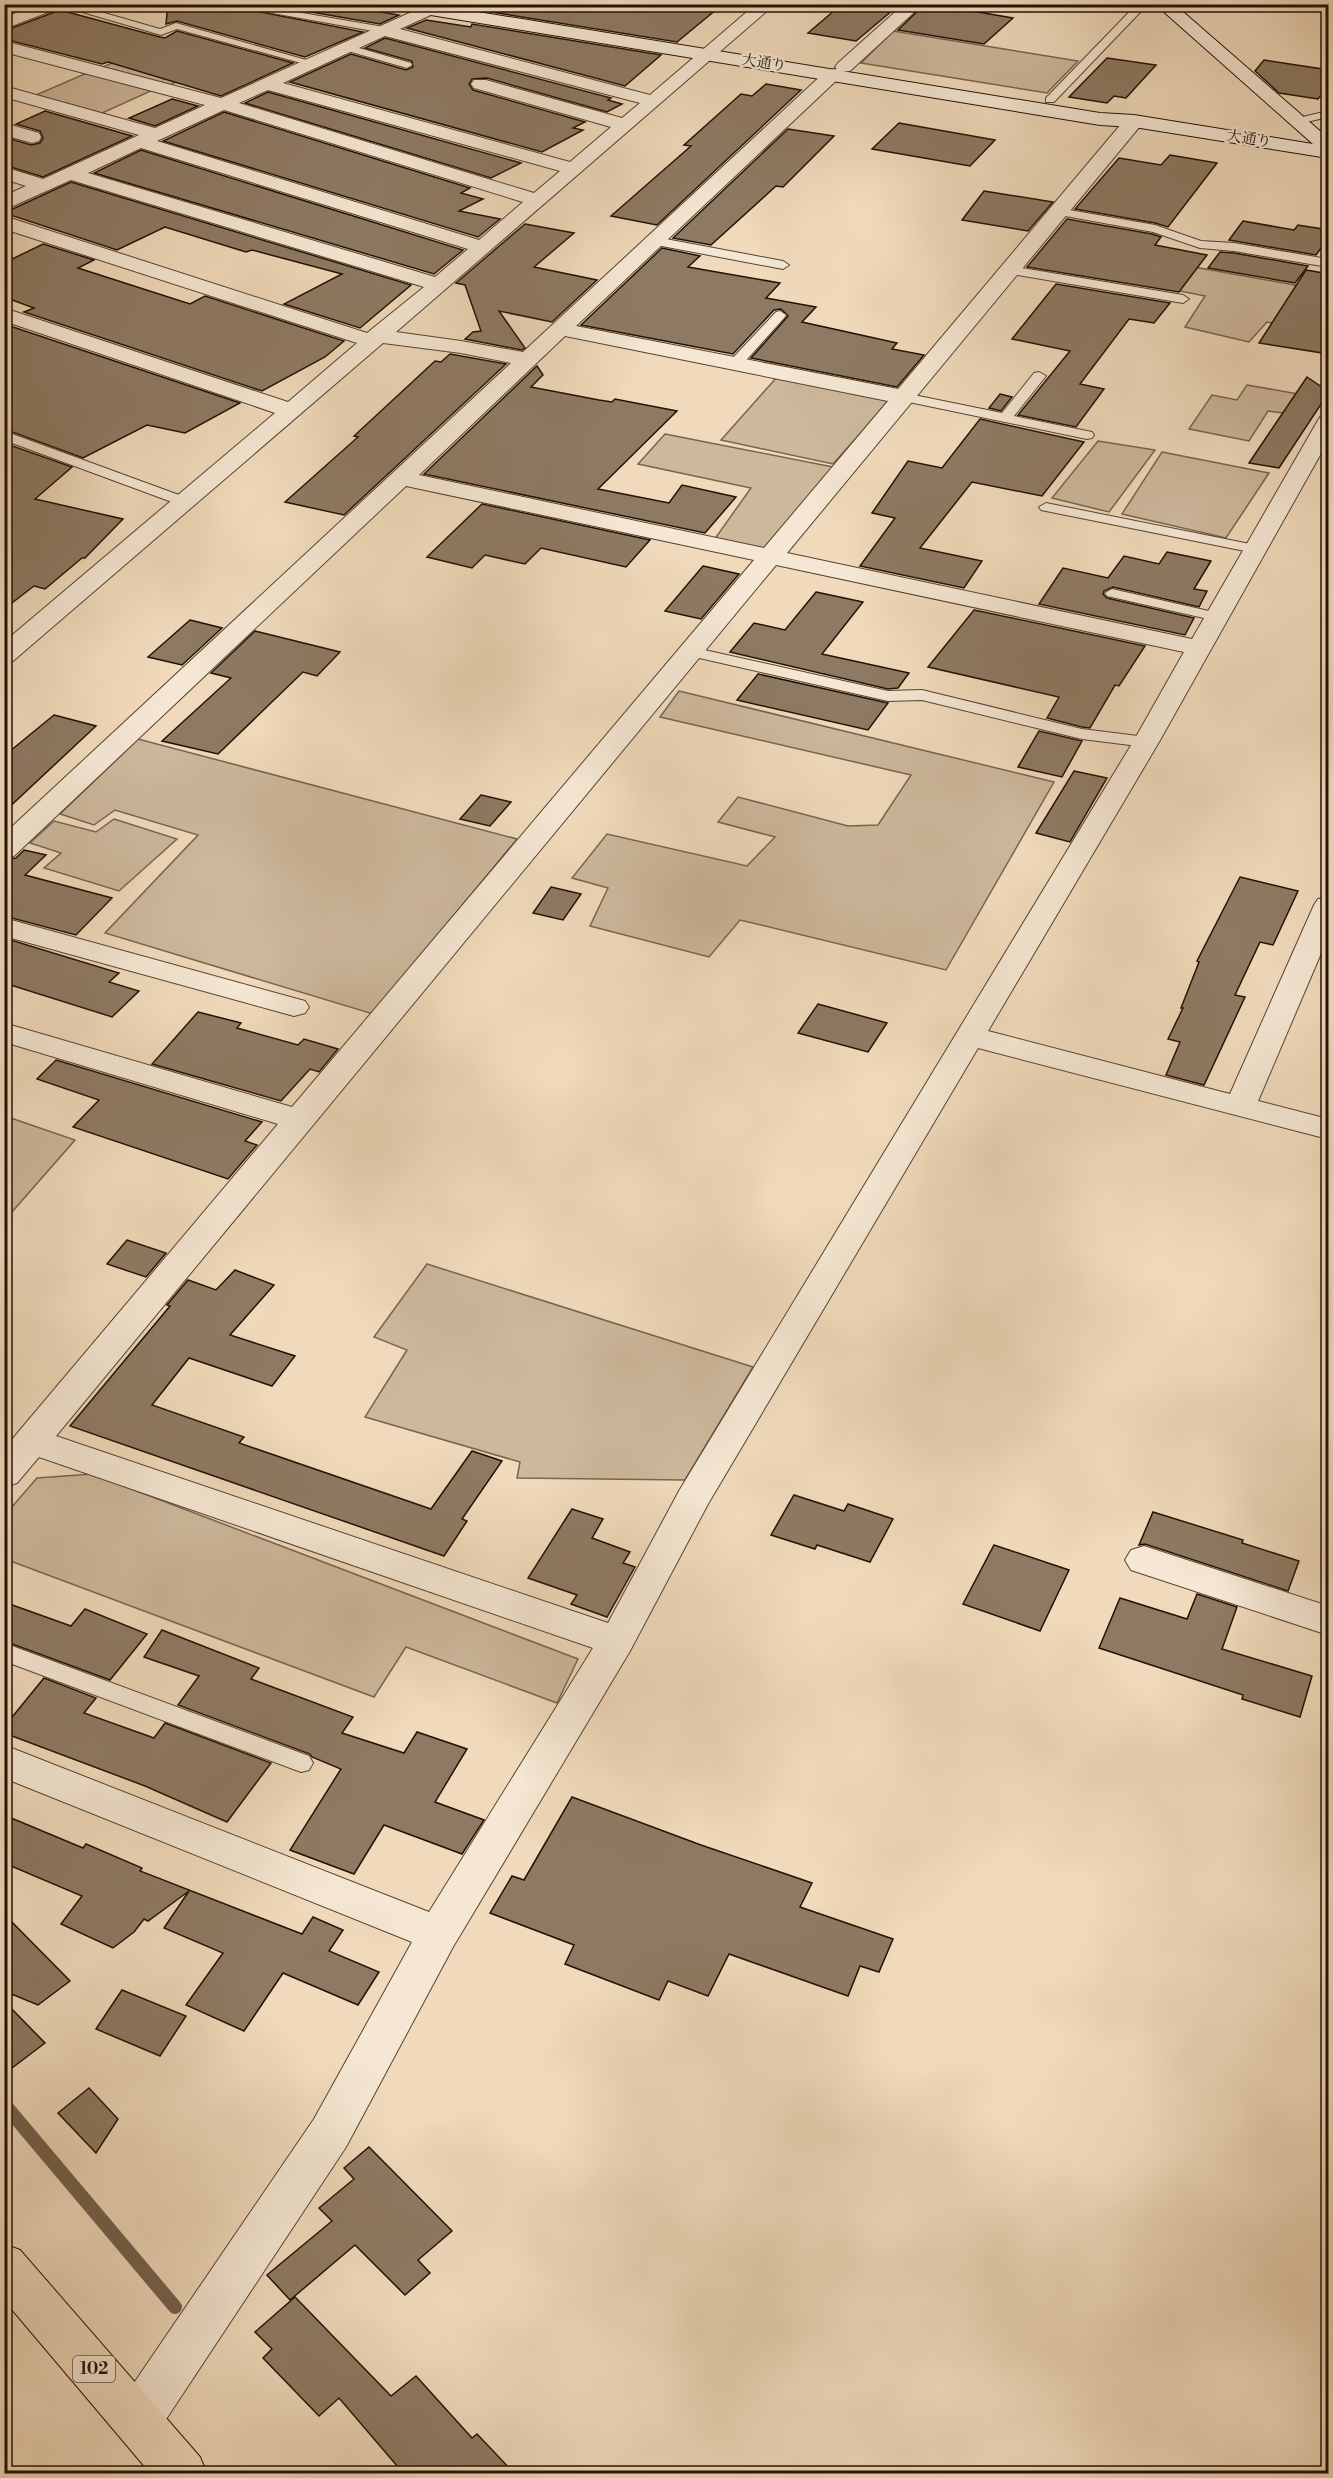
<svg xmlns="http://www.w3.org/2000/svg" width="1333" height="2478" font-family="'Libre Bodoni','Noto Serif JP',serif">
<rect width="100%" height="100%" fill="#f0dabb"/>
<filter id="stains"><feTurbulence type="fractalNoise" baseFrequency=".00333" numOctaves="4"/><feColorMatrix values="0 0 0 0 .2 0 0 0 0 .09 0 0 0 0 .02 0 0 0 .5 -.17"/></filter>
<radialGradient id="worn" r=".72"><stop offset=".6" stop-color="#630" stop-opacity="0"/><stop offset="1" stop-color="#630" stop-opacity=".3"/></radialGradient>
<g fill="#cdb89c" stroke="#786450" stroke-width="1.5">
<path d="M893 31 1078 61 1047 93 861 63Z"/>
<path d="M132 54 199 71 170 85 103 67Z"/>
<path d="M89 72 153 90 100 114 36 95Z"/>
<path d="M1155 260 1328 291V334L1267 322 1249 342 1185 327 1205 296 1140 283Z"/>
<path d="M778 376 891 399 833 464 721 440Z"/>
<path d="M1247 385 1304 395 1290 414 1268 411 1249 441 1189 429 1212 395 1237 400Z"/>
<path d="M665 434 833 467 767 550 714 540 751 488 638 464Z"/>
<path d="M1098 441 1155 450 1109 512 1052 498Z"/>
<path d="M1162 452 1269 473 1226 538 1122 514Z"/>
<path d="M679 691 1054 782 946 970 740 920 709 957 590 926 608 888 572 878 607 834 747 866 775 837 718 822 738 797 848 826 878 825 911 775 660 717Z"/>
<path d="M138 739 517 839 373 1014 105 933 198 835 115 810 94 825 60 814Z"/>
<path d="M114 819 177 839 119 891 44 868 61 853 30 843 54 821 96 832Z"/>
<path d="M5 1116 75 1140 5 1220 4 1116Z"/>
<path d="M427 1264 753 1367 685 1480 517 1478 520 1462 365 1417 407 1350 374 1337Z"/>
<path d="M92 1474 578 1659 557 1703 406 1647 374 1697 5 1559 4 1516 37 1478Z"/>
</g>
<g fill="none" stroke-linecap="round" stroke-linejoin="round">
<path stroke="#74614d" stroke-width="14" d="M4 2104 175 2307"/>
</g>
<g fill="#8e7a63" stroke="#231104" stroke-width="1.5">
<path d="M168 4H220L363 32 305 57 177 21 166 24Z"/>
<path d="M265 4H335L399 15 380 24Z"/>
<path d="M473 4H723L677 42 473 9Z"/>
<path d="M842 4H900L856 41 808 33Z"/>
<path d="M925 4H932L1013 18 984 44 898 30Z"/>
<path d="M60 10 160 37 165 38 177 31 293 63 221 96 108 62 102 64 4 39V31Z"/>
<path d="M426 20 471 27 472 24 661 55 625 86 407 28Z"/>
<path d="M385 38 611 98 608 100 622 104 607 112 487 78 472 79 469 84 473 90 585 122 573 128 583 130 542 152 290 82 351 54 406 70 413 67 412 61 365 48Z"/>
<path d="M1107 58 1156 65 1126 98 1114 96 1107 103 1069 97Z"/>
<path d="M1264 60 1329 70V85L1318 99 1279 93 1255 71Z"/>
<path d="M766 84 801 90 657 225 611 216 691 146 684 145 741 94 752 96Z"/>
<path d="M268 92 521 163 491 178 245 103Z"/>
<path d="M172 99 198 106 155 126 129 118Z"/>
<path d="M45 111 132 136 43 177 4 165V137L31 145 40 143 43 138 40 131 16 124Z"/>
<path d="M224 112 470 188 461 193 483 199 459 211 500 219 478 237 163 141Z"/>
<path d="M899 123 995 140 970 166 872 149Z"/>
<path d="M788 129 834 136 783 187 776 186 711 245 673 238Z"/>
<path d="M141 150 463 250 434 274 94 173Z"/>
<path d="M1170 155 1217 163 1168 227 1155 223 1075 209 1119 158 1161 165Z"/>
<path d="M71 182 411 285 360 328 284 304 342 274 252 250 246 252 165 227 117 250 4 213Z"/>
<path d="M984 191 1053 202 1028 231 962 220Z"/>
<path d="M1067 219 1152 234 1161 237 1155 245 1207 255 1179 292 1027 267Z"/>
<path d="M1243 221 1294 230 1298 225 1329 230V237L1316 255 1229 240Z"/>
<path d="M525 224 574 233 534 267 597 280 552 322 499 311 525 348 522 350 465 339 473 332 481 331 465 285 456 283Z"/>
<path d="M43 244 94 260 78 268 190 304 205 296 344 341 325 357 262 391 24 312 34 308 4 297V263Z"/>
<path d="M662 248 700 256 688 267 780 283 766 298 816 307 802 322 897 343 892 349 924 355 897 387 751 358 788 316 781 309 774 310 733 354 581 325Z"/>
<path d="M1220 252 1234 253 1308 266 1295 283 1208 268Z"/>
<path d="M1306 270 1329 274V354L1259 343Z"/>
<path d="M1056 284 1170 303 1154 323 1129 319 1080 384 1104 389 1076 427 1018 415 1070 351 1012 339Z"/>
<path d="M4 324 240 403 185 433 147 425 83 458 4 429Z"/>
<path d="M450 354 506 364 344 515 285 502 358 437 354 436 435 361 441 362Z"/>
<path d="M537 366 543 375 531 387 599 400 612 402 615 399 677 411 598 489 669 503 682 485 736 497 705 533 424 474Z"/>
<path d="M1307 377 1329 392 1279 468 1249 463Z"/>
<path d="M1000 394 1012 397 1001 411 989 408Z"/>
<path d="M980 419 1084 442 1042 496 972 482 920 548 982 561 964 588 860 566 895 518 872 513 908 461 942 468Z"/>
<path d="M4 443 72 467 35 499 123 519 85 558H82L45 589 34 586 4 609Z"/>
<path d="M482 504 650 540 626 567 541 548 525 564 485 555 472 568 427 557Z"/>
<path d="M1167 552 1211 561 1194 589 1207 591 1199 607 1113 587 1104 591 1103 594 1107 598 1194 618 1185 635 1039 604 1063 568 1108 578 1124 556 1159 564Z"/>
<path d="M703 566 739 574 701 619 665 611Z"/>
<path d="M816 592 863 602 822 654 909 673 898 688 888 689 730 652 754 623 785 630Z"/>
<path d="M974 610 1145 646 1119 686 1115 685 1090 728 1082 727 1047 718 1059 697 928 667Z"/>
<path d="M190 620 222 628 182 665 148 657Z"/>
<path d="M255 631 340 652 317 676 303 672 218 754 162 741 231 678 211 673Z"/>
<path d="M758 674 888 703 868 730 737 700Z"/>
<path d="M54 715 96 726 4 812V756Z"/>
<path d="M1039 731 1082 741 1062 777 1018 767Z"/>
<path d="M1074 771 1107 778 1070 842 1036 833Z"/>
<path d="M481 795 511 802 490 826 460 819Z"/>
<path d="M24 850 46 855 25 875 112 898 76 935 4 916V860L16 858Z"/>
<path d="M1240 877 1298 891 1273 945 1260 942 1235 995 1245 997 1204 1085 1166 1075 1180 1042 1168 1039 1183 1008H1181L1199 962 1197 961Z"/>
<path d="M551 887 581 894 563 920 533 913Z"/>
<path d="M4 938 119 973 109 982 139 991 112 1017 4 983Z"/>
<path d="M818 1004 887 1023 868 1052 798 1033Z"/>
<path d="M198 1012 241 1023 237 1028 298 1045 304 1039 338 1049 319 1072 310 1069 281 1101 152 1064Z"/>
<path d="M56 1060 262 1122 245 1141 257 1145 228 1179 73 1127 99 1100 37 1079Z"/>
<path d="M127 1240 166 1253 146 1277 107 1264Z"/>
<path d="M235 1270 274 1285 230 1335 295 1356 272 1386 189 1358 152 1405 244 1437 239 1443 431 1509 472 1451 502 1461 462 1519 467 1521 444 1556 70 1426 170 1306 167 1305 188 1280 216 1290Z"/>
<path d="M794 1495 844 1511 848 1504 893 1519 870 1562 817 1545 815 1549 771 1535Z"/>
<path d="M572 1509 603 1519 592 1538 630 1552 623 1563 635 1567 607 1617 571 1604 577 1595 528 1578Z"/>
<path d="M1153 1512 1243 1540 1242 1543 1299 1561 1288 1591 1145 1544 1139 1545Z"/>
<path d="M994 1545 1069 1570 1040 1631 963 1604Z"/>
<path d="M1197 1594 1237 1607 1222 1649 1312 1676 1300 1717 1242 1699 1243 1695 1099 1648 1120 1598 1187 1619Z"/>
<path d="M4 1602 71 1626 85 1609 147 1634 110 1680 4 1641Z"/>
<path d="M162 1630 259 1668 251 1679 353 1717 342 1733 404 1753 417 1732 467 1749 435 1802 484 1820 462 1854 384 1825 354 1874 290 1850 341 1769 312 1757 310 1754 178 1705 199 1676 144 1657Z"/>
<path d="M44 1678 96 1698 84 1713 154 1738 165 1723 271 1763 227 1822 145 1786 4 1733V1727Z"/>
<path d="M572 1797 701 1845 812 1883 800 1907 893 1939 879 1972 860 1966 848 1996 729 1954 708 1996 668 1981 659 2000 565 1964 574 1945 490 1913 512 1876 524 1880Z"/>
<path d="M4 1815 83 1848 86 1844 142 1868 140 1871 302 1934 313 1917 343 1930 329 1951 379 1972 358 2005 283 1973 244 2031 186 2005 223 1953 164 1928 189 1891 148 1921 144 1919 134 1932 113 1948 61 1924 82 1896 4 1863Z"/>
<path d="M4 1914 70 1981 38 2005 4 1991Z"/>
<path d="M122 1990 186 2016 160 2056 96 2029Z"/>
<path d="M4 2001 45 2043 4 2074Z"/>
<path d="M89 2088 118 2119 96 2153 58 2113Z"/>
<path d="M369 2147 452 2231 418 2260 430 2273 405 2295 355 2245 290 2300 267 2275 332 2221 319 2208 354 2179 344 2168Z"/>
<path d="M295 2297 391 2396 416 2376 472 2438 477 2434 515 2474H404L339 2398 319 2416 263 2358 272 2349 255 2332Z"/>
</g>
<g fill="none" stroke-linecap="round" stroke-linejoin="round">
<defs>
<g id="lane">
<path d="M55 4H73L160 29 176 23 317 63 312 66 177 29 161 35Z"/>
<path d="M222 4H249L384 27 389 30 384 33Z"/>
<path d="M1137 4H1148L1054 102H1046V98Z"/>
<path d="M345 44 411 63 412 65 407 68 341 49V45Z"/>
<path d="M1328 111V117L1298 124 1292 121 1294 119Z"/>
<path d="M1058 208 1155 225 1201 241 1234 243 1328 259V267L1234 251 1200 248 1153 232 1054 214 1052 212Z"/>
<path d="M655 237 783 261 789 265 783 269 651 244 649 241Z"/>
<path d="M1010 266 1183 295 1189 299 1183 303 1006 273 1004 270Z"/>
<path d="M780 311 786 315 784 318 740 367H730L729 364 730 361 776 312Z"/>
<path d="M1039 372 1046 376 1014 416 1092 432 1094 435 1092 438 1087 439 904 401 897 397 904 393 1002 413 1034 373Z"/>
<path d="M4 431 190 499 192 502 185 506 180 505 4 440Z"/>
<path d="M1046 503 1255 545 1262 549 1255 553 1041 510 1039 507Z"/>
<path d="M1112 589 1222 614 1224 617 1217 621 1107 596 1105 593Z"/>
<path d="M691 647 888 691 922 690 1082 729 1146 737 1154 742 1146 747 1082 739 922 700 888 701 686 655 683 652Z"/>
<path d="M4 1643 309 1756 313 1763 309 1770 301 1772 4 1661Z"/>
</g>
<g id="street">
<path d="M37 4H61L59 8 4 29V18Z"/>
<path d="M756 4H775L396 332 461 341 523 352 827 70 837 69 835 67 838 63 904 4H923L850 71 840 72 842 74 839 78 576 326 898 389 1127 117H1141L1143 121 1141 125 787 553 1192 639 1317 422 1320 417 1328 415V441L1159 742 988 1031 1230 1094 1314 905 1318 899 1328 897V937L1258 1101 1328 1119V1139L978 1048 708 1504 630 1651 453 1947 346 2147 155 2436 138 2442 121 2436 114 2419 121 2402 314 2119 412 1942 4 1778V1745L429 1912 593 1648 39 1457 17 1483 4 1487V1449L278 1124 4 1042V1023L292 1107 754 560 406 486 14 856 4 858V834L511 363 461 353 383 343 13 661 4 664V642L275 413 4 321V308L288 402 357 343 4 229V216L367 333 424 287 71 180 4 210V196L26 186 4 179V167L43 179 139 135 4 97V86L155 128 205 105 4 52V41L221 98 427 5 433 6 436 10 433 14 400 29 650 95ZM385 36 640 103 622 118 486 80H474L471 84 474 88 611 127 570 162 283 83ZM268 90 560 171 534 193 239 103ZM224 110 523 202 479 240 157 141ZM141 148 468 249 435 277 88 173ZM565 336 888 401 764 548 419 475ZM776 565 1184 652 1133 742 679 1491 608 1623 56 1436Z"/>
<path d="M4 123 39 133 41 137 39 141 32 143 4 135Z"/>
<path d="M4 918 305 1001 309 1007 305 1013 294 1016 4 936Z"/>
<path d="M1144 1546 1328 1606V1635L1131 1570 1125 1560 1131 1550Z"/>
</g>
<path id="secondary" d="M386 4H429L1100 113 1134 115 1313 144 1155 4H1174L1328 138V158L1134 127 1100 125 394 9Z"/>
<path id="highway" d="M4 2244 20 2250 200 2457 207 2474H151L4 2300Z"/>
</defs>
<use href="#lane" stroke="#564332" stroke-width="2"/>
<use href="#street" stroke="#564332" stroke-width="2"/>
<use href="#secondary" stroke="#231104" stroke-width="2"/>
<use href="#highway" stroke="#231104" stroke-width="2"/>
<use href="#lane" fill="#f5e7d3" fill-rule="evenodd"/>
<use href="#street" fill="#f5e7d3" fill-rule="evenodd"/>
<use href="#secondary" fill="#f5e7d3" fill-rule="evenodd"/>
<use href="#highway" fill="#f0dabb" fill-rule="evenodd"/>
</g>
<g text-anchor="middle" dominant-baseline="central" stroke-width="4.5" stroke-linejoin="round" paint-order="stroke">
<g font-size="15" fill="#231104" stroke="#f5e7d3">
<text transform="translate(764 63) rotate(9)">大通り</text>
<text transform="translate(1249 139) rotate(9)">大通り</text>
</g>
<rect fill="#f5e7d3" stroke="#625142" stroke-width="1.5" x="73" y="2356" width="42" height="26" rx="4.5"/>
<g font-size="16" font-weight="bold" fill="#231104">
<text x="94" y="2369">102</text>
</g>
</g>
<rect width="1333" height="2478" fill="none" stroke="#f0dabb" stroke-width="24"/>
<rect x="6" y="6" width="1321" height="2466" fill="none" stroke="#231104" stroke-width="3"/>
<rect x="12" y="12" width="1309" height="2454" fill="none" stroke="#231104" stroke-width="1.5"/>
<rect width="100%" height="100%" filter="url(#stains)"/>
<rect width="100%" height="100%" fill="url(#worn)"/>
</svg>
